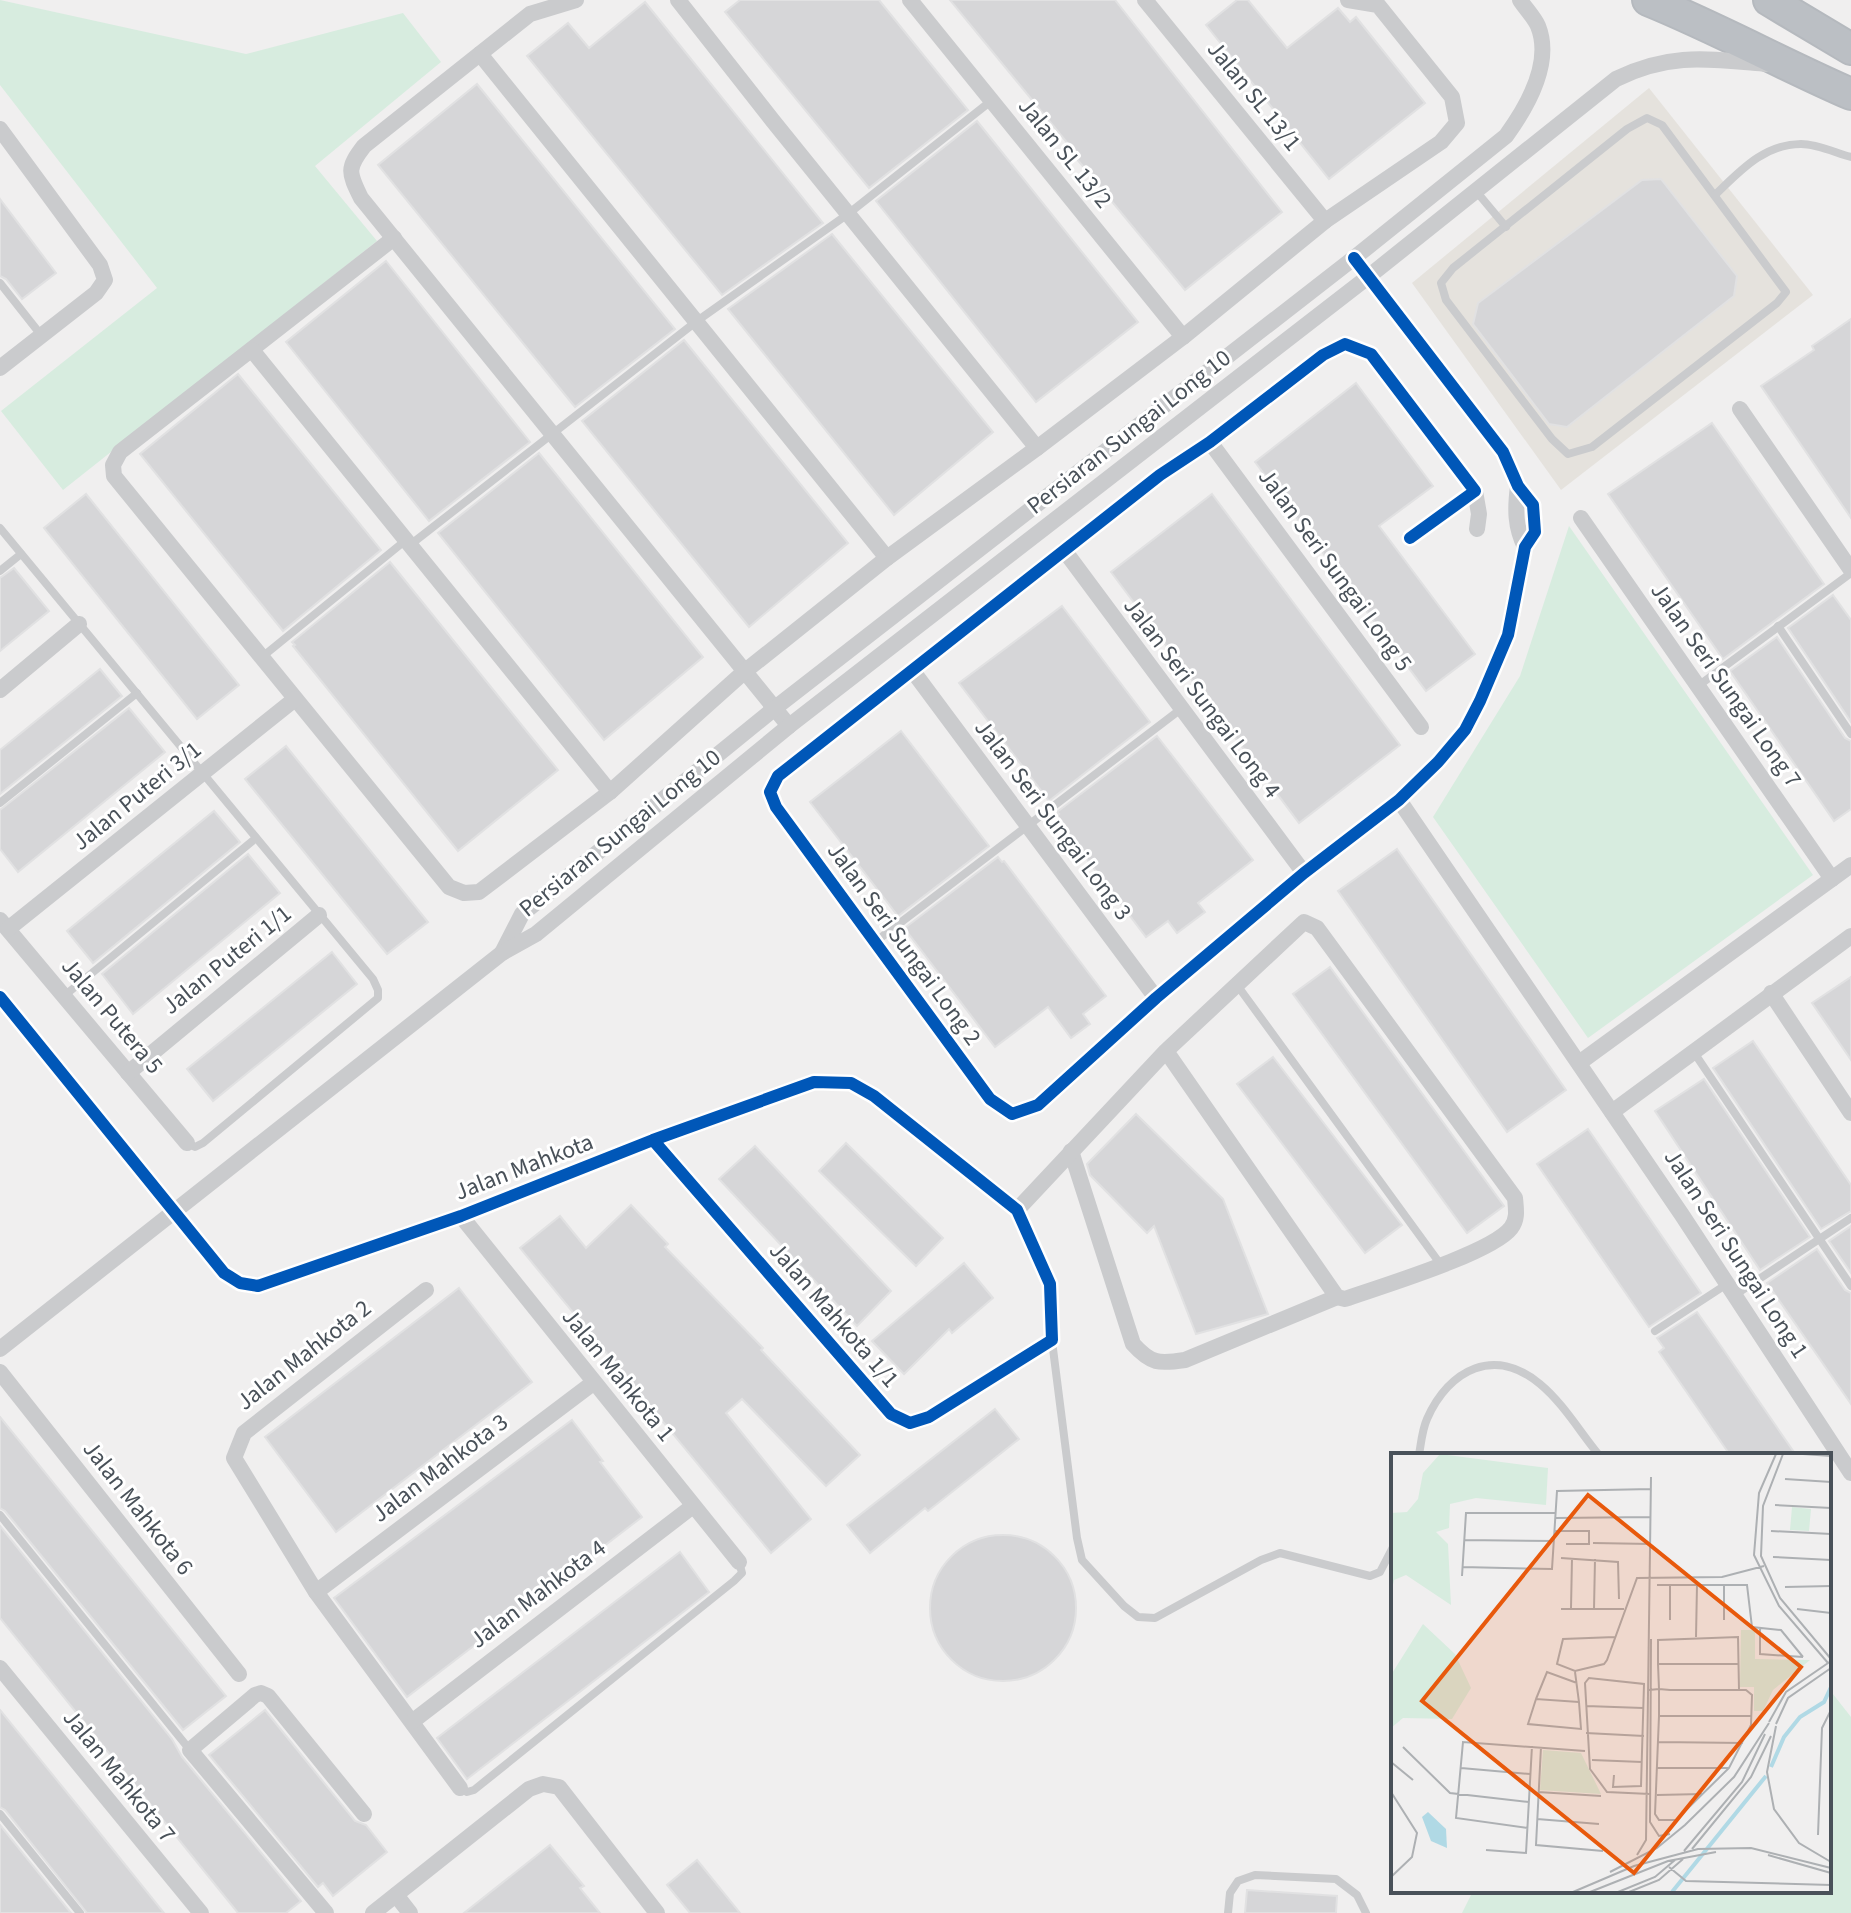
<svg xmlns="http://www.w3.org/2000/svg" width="1851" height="1913" font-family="'Source Sans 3',sans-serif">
<rect width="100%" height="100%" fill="#f0efef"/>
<path fill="#e5e2dd" d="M1649 88 1813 295 1561 490 1412 283Z"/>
<g fill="#d7ecdf">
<path d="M0 0 246 54 403 13 441 62 315 166 377 241 63 490 1 411 157 288 0 85Z"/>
<path d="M1569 526 1813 875 1588 1038 1433 817 1520 676Z"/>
<path d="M1829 1689 1851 1717V1913H1462L1473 1891H1829Z"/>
</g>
<g fill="#d6d6d8" stroke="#e1e1e2" stroke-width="2">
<path d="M740 0H879L968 110 869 188 725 12Z"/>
<path d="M950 0H1115L1282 212 1185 290 1076 158 1078 156Z"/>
<path d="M1237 0H1248L1287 48 1338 8 1350 22 1356 17 1425 103 1329 179 1206 25Z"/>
<path d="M645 2 823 223 722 295 527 56 568 23 589 48Z"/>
<path d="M477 84 675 329 575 407 378 165Z"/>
<path d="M977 121 1138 322 1036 402 876 201Z"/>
<path d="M1661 179 1737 276 1734 296 1567 427 1549 424 1473 324 1478 303 1642 180Z"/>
<path d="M0 199 56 273 22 299 6 279 0 276Z"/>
<path d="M832 234 993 432 894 515 728 309Z"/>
<path d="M386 261 530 442 429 521 286 342Z"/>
<path d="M1851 319V518L1761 386 1814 350 1812 346Z"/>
<path d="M684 340 848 543 749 627 582 421Z"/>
<path d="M238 374 381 550 283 631 140 454Z"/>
<path d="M1356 383 1433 486 1379 526 1475 654 1426 691 1255 462Z"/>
<path d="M1712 423 1824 584 1723 659 1608 494Z"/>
<path d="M539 453 703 657 604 740 438 533Z"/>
<path d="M86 494 239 685 197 719 44 528Z"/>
<path d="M1212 494 1400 745 1299 823 1111 572Z"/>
<path d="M390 562 558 770 458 851 293 646 295 645 292 642Z"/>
<path d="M14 568 49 611 0 651V578Z"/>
<path d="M1833 595 1851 620V722L1788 628Z"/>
<path d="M1062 606 1150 722 1049 801 959 683Z"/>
<path d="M1777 637 1845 738 1851 741V809L1834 821 1730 671Z"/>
<path d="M100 669 122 696 0 794V750Z"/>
<path d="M129 708 165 752 18 872 0 849V810Z"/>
<path d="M901 731 989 846 898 916 810 802Z"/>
<path d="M1157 736 1253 860 1198 903 1205 912 1177 933 1168 921 1146 937 1055 817 1059 814 1057 812Z"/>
<path d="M286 746 428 922 387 954 245 779Z"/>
<path d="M214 811 240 842 93 963 67 931Z"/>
<path d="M1397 849 1566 1090 1507 1132 1338 891Z"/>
<path d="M248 854 280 893 133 1014 102 974Z"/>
<path d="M998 857 1002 862 1004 861 1106 996 1083 1014 1090 1024 1071 1038 1048 1007 995 1047 908 933 906 927Z"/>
<path d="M332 952 357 984 213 1101 187 1069Z"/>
<path d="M1330 967 1504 1206 1467 1233 1293 994Z"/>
<path d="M1851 977V1060L1812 1003Z"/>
<path d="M1753 1041 1851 1185V1211L1821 1229 1713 1068Z"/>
<path d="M1273 1057 1402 1225 1365 1253 1237 1084Z"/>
<path d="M1704 1079 1810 1237 1760 1270 1655 1111Z"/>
<path d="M1136 1114 1223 1199 1268 1314 1196 1334 1154 1226 1147 1233 1090 1175 1087 1164Z"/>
<path d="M1588 1129 1701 1293 1649 1327 1537 1164Z"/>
<path d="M846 1143 943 1238 916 1266 819 1171Z"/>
<path d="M755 1146 891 1291 857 1326 719 1179Z"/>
<path d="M631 1205 668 1244 665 1247 763 1348 761 1350 860 1455 826 1486 742 1399 726 1413 811 1519 771 1553 520 1248 560 1216 586 1248Z"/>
<path d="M1851 1226V1273L1829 1241Z"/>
<path d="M1817 1249 1845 1290 1851 1293V1404L1767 1283Z"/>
<path d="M964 1263 993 1298 952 1333 949 1329 904 1374 872 1341Z"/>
<path d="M459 1288 532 1382 336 1532 265 1437Z"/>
<path d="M1697 1312 1716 1339 1796 1455H1730L1659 1352 1664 1348 1657 1338Z"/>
<path d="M995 1409 1019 1439 928 1511 925 1508 870 1553 847 1525Z"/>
<path d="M0 1417 226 1696 183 1730 5 1511 0 1508Z"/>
<path d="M572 1420 603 1461 600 1462 642 1517 407 1697 334 1598Z"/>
<path d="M0 1526 172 1739 182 1757 301 1901 286 1913H238L0 1618Z"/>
<circle cx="1003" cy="1608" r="73"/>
<path d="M680 1552 709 1592 467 1779 437 1738Z"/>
<path d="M0 1710 82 1811 164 1913H87L5 1810 0 1807Z"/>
<path d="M265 1710 355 1821 366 1825 387 1852 333 1896 323 1883 318 1887 209 1755Z"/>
<path d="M0 1825 71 1913H0Z"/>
<path d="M550 1845 584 1886 580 1888 600 1913H464Z"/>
<path d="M697 1860 740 1913H690L667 1885Z"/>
<path d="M1247 1890 1337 1896 1336 1913H1245Z"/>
</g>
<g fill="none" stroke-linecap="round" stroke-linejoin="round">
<defs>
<g id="motorway">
<path d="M1648 0C1717 28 1782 64 1851 94"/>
<path d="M1769 0 1851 49"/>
</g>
</defs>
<use href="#motorway" stroke="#b5b9be" stroke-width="34"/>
<g stroke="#cacbcd" stroke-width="8">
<path d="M1647 118 1662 125 1786 292 1777 303 1592 447 1568 454 1552 439 1446 300 1441 283 1453 268 1627 129Z"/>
<path d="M1476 191 1506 227"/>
<path d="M1715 195C1740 171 1764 144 1801 144 1817 144 1836 153 1851 157"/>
<path d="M0 283 41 335"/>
<path d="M0 528 373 979 378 990V998L203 1143 195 1147 187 1143"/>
<path d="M410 545 697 321 848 214 991 101"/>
<path d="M0 571 21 554"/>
<path d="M1778 626 1851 734"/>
<path d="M262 657 406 540"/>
<path d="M1698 686 1851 573"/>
<path d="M0 803 137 693"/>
<path d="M875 942 1181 709"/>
<path d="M1237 985 1441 1265"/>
<path d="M64 996 256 838"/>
<path d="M1693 1051 1851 1286"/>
<path d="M1735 1295 1851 1218"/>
<path d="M1655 1331 1727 1284"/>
<path d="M1052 1341 1077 1538 1082 1560 1124 1606 1138 1617 1155 1618 1261 1560 1280 1553 1370 1576 1380 1572 1393 1547"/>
<path d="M1419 1455C1421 1444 1422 1430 1427 1419 1449 1369 1495 1346 1540 1384 1563 1403 1580 1432 1599 1455"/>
<path d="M0 1515 190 1750"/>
<path d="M460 1788 467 1792 474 1790 734 1581 742 1573 739 1562"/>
<path d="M0 1814 80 1913"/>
<path d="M1228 1913 1230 1893 1238 1881 1255 1875 1336 1879 1357 1895 1366 1913"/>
</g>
<g stroke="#cacbcd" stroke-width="16">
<path d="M576 0 530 14 364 146C347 168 348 172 361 198L789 726"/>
<path d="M678 0 773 121 1037 448"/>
<path d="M910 0 1183 337"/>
<path d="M1145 0 1325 221"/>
<path d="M480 54 887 558"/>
<path d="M0 129 100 265 105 280 96 293 0 368"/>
<path d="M394 238 120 452 113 465 114 476 449 887 464 893 479 892 610 792 744 672 887 558 1037 448 1183 337 1325 221 1441 142 1457 123 1452 97 1378 5 1348 0"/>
<path d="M1354 258 1503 452 1518 486 1533 505 1535 532 1525 547 1508 635 1480 701 1465 730 1438 762 1399 800 1304 873 1156 998 1038 1105 1012 1114 990 1099 776 807 770 792 778 776 1160 475 1210 442 1323 355 1345 344 1371 354 1475 491 1410 538"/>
<path d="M252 350 610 792"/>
<path d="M1740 409 1851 570"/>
<path d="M1210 442 1421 727"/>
<path d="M1518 486C1515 509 1515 527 1525 547"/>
<path d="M1475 491 1479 514 1477 529"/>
<path d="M1581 518 1832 879"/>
<path d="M1064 550 1304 873"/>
<path d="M912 670 1156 998"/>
<path d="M0 690 79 624"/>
<path d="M1399 800 1682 1215 1851 1473"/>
<path d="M0 920 187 1143"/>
<path d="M8 929 295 699"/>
<path d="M502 953 522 914 775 708 1354 258 1506 136C1527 107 1553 63 1538 26 1534 17 1525 8 1520 0"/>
<path d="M1771 993 1851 1113"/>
<path d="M0 997 224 1273 240 1283 258 1286 461 1216 653 1140 814 1082 851 1083 874 1096 1017 1210 1050 1284 1052 1340 929 1417 910 1423 891 1414 653 1140"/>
<path d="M1579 1063 1851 865"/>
<path d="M128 1073 319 915"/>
<path d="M1612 1112 1851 936"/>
<path d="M1071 1151 1133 1344C1151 1364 1159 1364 1185 1360L1337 1297"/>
<path d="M1017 1210 1166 1051 1304 922 1317 928 1515 1198C1516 1209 1518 1219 1511 1228 1492 1253 1379 1287 1345 1299L1337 1297 1166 1051"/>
<path d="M461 1216 739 1562"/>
<path d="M426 1290 244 1433 234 1458 316 1592 460 1788"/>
<path d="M0 1349 502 953 536 934 789 726 1368 277 1616 79C1670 52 1709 59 1767 64"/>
<path d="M0 1372 239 1674"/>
<path d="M316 1592 593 1383"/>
<path d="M0 1668 201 1913"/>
<path d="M413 1721 693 1506"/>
<path d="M396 1895 410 1913"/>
<path d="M326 1913 190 1750 255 1695 261 1693 268 1696 364 1814"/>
<path d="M373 1913 529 1789 543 1784 559 1787 657 1913"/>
</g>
<use href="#motorway" stroke="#bbbfc4" stroke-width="30"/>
<defs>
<g id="cycleway">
<path d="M1354 258 1503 452 1518 486 1533 505 1535 532 1525 547 1508 635 1480 701 1465 730 1438 762 1399 800 1304 873 1156 998 1038 1105 1012 1114 990 1099 776 807 770 792 778 776 1160 475 1210 442 1323 355 1345 344 1371 354 1475 491 1410 538"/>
<path d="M0 997 224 1273 240 1283 258 1286 461 1216 653 1140 814 1082 851 1083 874 1096 1017 1210 1050 1284 1052 1340 929 1417 910 1423 891 1414 653 1140"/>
</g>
</defs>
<use href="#cycleway" stroke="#fff" stroke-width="17"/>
<use href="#cycleway" stroke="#0057b8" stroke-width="12"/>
</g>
<g text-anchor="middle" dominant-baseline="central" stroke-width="6" stroke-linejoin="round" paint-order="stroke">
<g font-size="24" fill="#495159" stroke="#fff">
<text transform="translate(1254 96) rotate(51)">Jalan SL 13/1</text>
<text transform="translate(1065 153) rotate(51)">Jalan SL 13/2</text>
<text transform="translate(1129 432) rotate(-38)">Persiaran Sungai Long 10</text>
<text transform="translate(1335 570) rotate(54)">Jalan Seri Sungai Long 5</text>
<text transform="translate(1726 685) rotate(55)">Jalan Seri Sungai Long 7</text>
<text transform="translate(1202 698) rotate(53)">Jalan Seri Sungai Long 4</text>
<text transform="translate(137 796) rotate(-39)">Jalan Puteri 3/1</text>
<text transform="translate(1053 820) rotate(53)">Jalan Seri Sungai Long 3</text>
<text transform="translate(620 833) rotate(-39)">Persiaran Sungai Long 10</text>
<text transform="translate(904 944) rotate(54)">Jalan Seri Sungai Long 2</text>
<text transform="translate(227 960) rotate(-39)">Jalan Puteri 1/1</text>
<text transform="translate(112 1016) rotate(50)">Jalan Putera 5</text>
<text transform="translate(524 1167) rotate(-21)">Jalan Mahkota</text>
<text transform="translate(1736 1254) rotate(57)">Jalan Seri Sungai Long 1</text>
<text transform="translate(834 1315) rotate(49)">Jalan Mahkota 1/1</text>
<text transform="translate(304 1355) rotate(-38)">Jalan Mahkota 2</text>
<text transform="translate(618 1375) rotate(51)">Jalan Mahkota 1</text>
<text transform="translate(440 1468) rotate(-37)">Jalan Mahkota 3</text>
<text transform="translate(138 1508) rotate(52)">Jalan Mahkota 6</text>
<text transform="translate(538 1594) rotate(-37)">Jalan Mahkota 4</text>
<text transform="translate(119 1776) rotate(51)">Jalan Mahkota 7</text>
</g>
</g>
<g transform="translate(1391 1453)">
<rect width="440" height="440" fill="#f0efef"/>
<path d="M49 1 157 15 155 52 85 45 59 51 58 75 45 79 57 91 60 152 15 122 3 127 0 141V60L16 59 27 46 32 20ZM401 54 420 56 418 78 399 77ZM32 171 64 201 80 235 61 266 12 265 0 275V222ZM350 177H364V206L419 207 382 237 372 258H363V234H349ZM152 297 190 300 210 341 149 337Z" fill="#d7ecdf"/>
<path d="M37 359 55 376 56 395 40 388 31 364Z" fill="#b0d9e5"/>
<path fill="none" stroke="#b0d9e5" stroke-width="4" d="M380 314 393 284 409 264 433 249 440 234M281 439 375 323"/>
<path fill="none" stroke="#adb0b3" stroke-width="2" d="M385 1 368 40 363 102 388 153 437 210M392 1 372 53 370 103 389 145 440 206M412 1 440 3M394 26 440 29M384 52 440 55M164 65 260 64M164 78H198V91H175M380 78 440 81M73 87 163 88M202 90 260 91M382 104 440 107M170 105 227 109 228 146M71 114 161 116 166 38 260 36M71 123 75 60H164M333 131V167M266 132H356L361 174 390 177 412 204M279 132V167M394 134 440 133M180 155 181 105M170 156H233M203 156 204 106M406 156 440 160M369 176V201L412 204M224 184 172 186 166 211 184 218 213 211 216 207 246 125 331 124 373 113M305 184 306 132M260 186 259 369 268 383 279 381M267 211H348M184 219 188 249 190 276 137 271 145 246 188 249M258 237 268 236 279 237H355L361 242 360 272 338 315 285 367H268L264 361 268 263V236L267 211V187L347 184 348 237M145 246 156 219 186 230M195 253 252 255M268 263H360M378 269 395 239 440 208M385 271 397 245 440 215M385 273 376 319 383 356 408 390 440 409M195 280 253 283M267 289 352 290M12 294 59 340 138 349M150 294 145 392 212 398M201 307 251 309M0 309 22 327M70 315 139 321M266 315H338M223 322 222 334 250 333 253 231 198 225 194 230 199 316 216 339 259 341M0 339 26 380 21 404 0 424M147 339 210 343M266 342 311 341M146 366 208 371M137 375 65 365 72 289 194 298M427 382 431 275 440 257M301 396 360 324 380 283M95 397 135 400 141 293M293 398 351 329 374 281M246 402 255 387 260 24M377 402 440 420M278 414 295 428 440 432M219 419 266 395 294 372 343 324 378 270M182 439 243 413 307 396 360 395 440 415M199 439 277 408 325 399M227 439 264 424 284 407M238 439 268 427 292 406"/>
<path fill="#e8590c" fill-opacity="0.15" stroke="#e8590c" stroke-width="4" d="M197 42 410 214 243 420 31 248Z"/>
<rect width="440" height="440" fill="none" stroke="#495159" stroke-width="4"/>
</g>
</svg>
